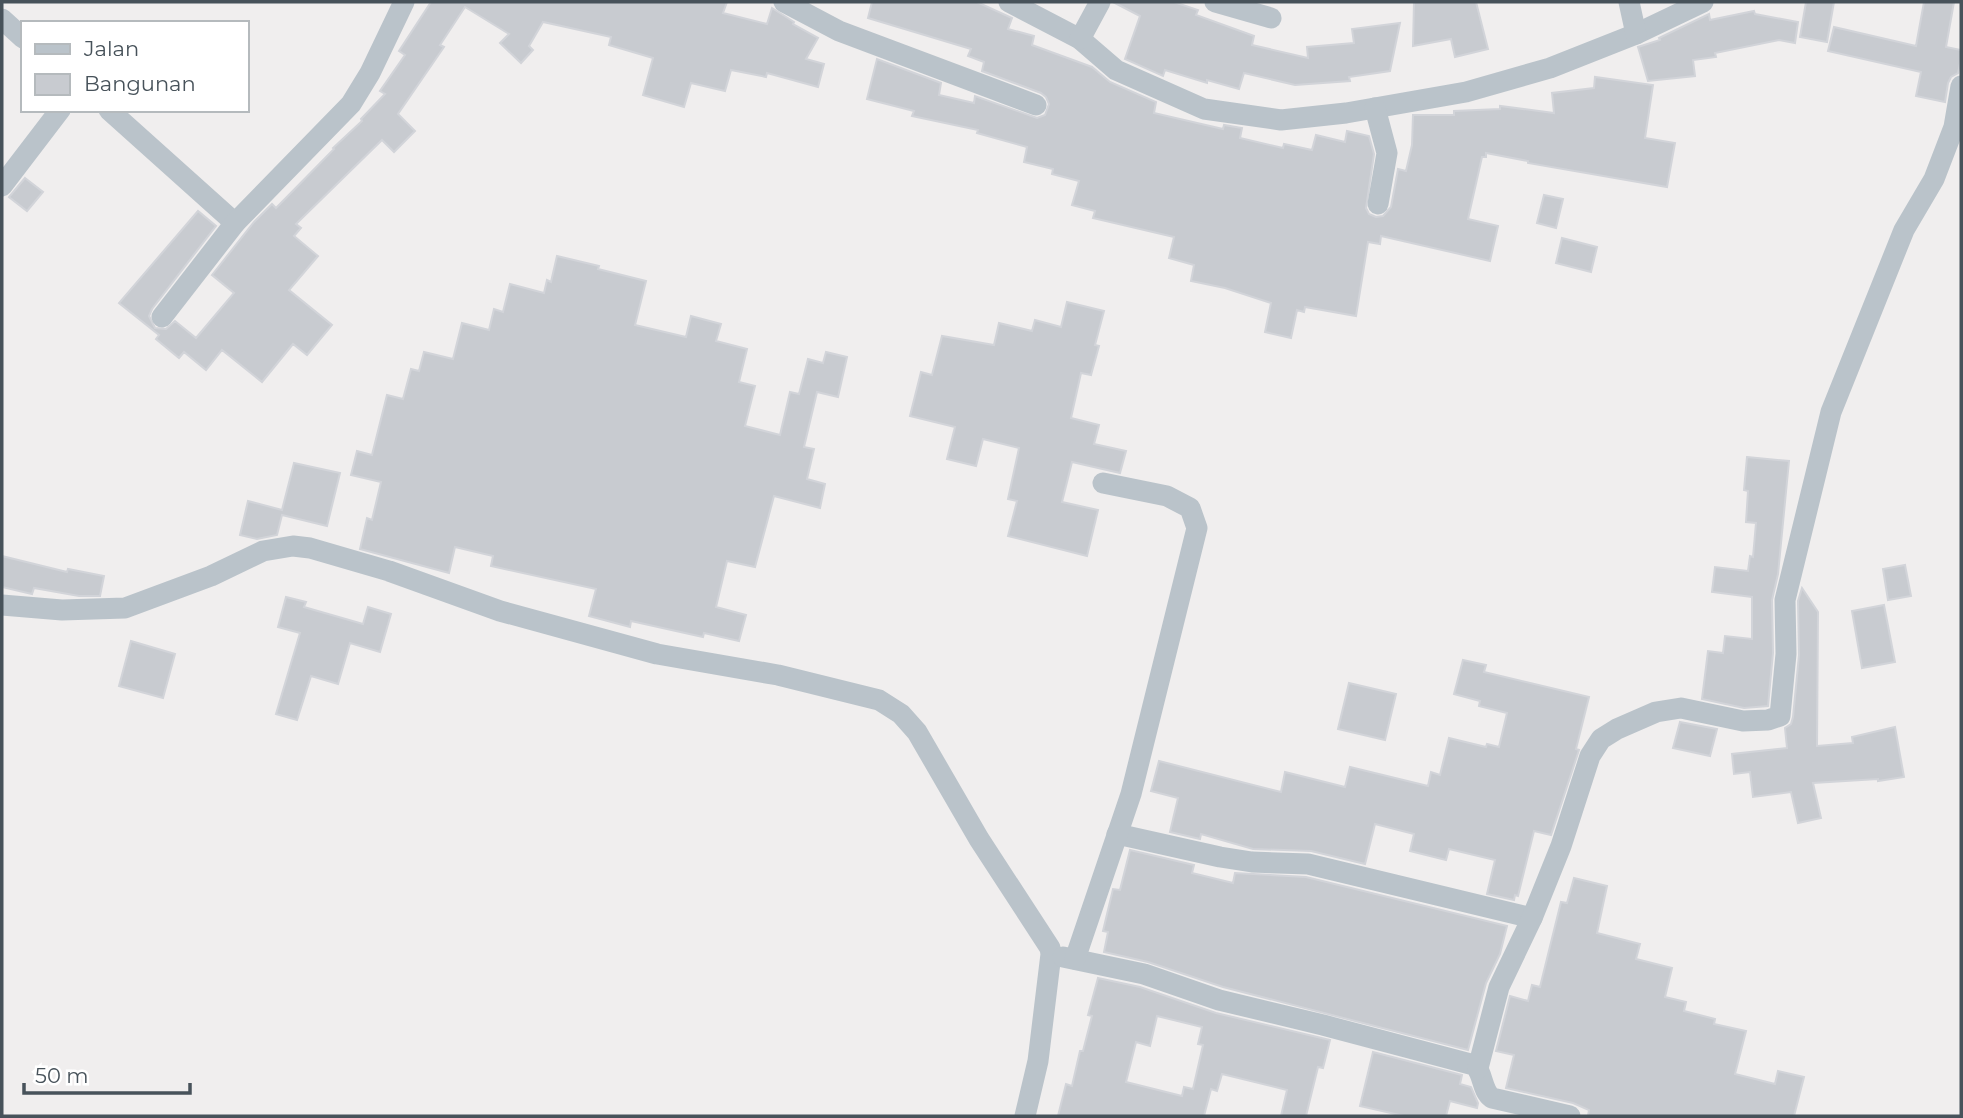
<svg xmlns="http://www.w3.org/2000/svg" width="1963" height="1118" font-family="Montserrat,sans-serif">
<rect width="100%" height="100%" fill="#f0eeee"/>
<g fill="#c8cbd0" stroke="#d2d4d9" stroke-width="2" fill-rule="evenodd">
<path d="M431 2H727L723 13 767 24 772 8 794 22 793 24 818 38 806 59 824 64 818 87 767 73 766 77 731 70 725 91 691 83 684 107 643 95 653 58 609 45 611 37 543 22 529 46 533 50 521 63 500 43 509 34 465 7 440 45 444 47 398 114 415 131 394 152 382 140 296 224 301 228 294 236 318 256 289 290 332 325 307 355 293 344 262 382 222 350 206 370 184 352 179 358 156 339 159 335 119 303 198 211 216 226 152 309 149 316 155 328 166 329 175 321 196 338 234 293 212 275 254 222 272 204 276 208 334 149 333 148 362 121 361 119 385 94 380 91 405 55 399 51Z"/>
<path d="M872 2H977L1012 18 1008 29 1034 36 1032 45 1092 67 1110 82 1156 102 1154 113 1223 129 1224 125 1242 128 1240 138 1283 148 1284 144 1312 150 1316 135 1345 142 1347 131 1369 136 1374 154 1366 208 1369 214 1376 217 1383 216 1391 207 1398 169 1406 171 1412 145 1413 115H1454V111L1500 109V106L1554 113 1552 93 1594 88 1595 77 1653 85 1645 138 1675 143 1667 187 1528 163V161L1486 153V157H1482L1468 219 1498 226 1490 261 1381 236 1380 244 1368 242 1356 316 1305 307 1304 312 1297 310 1291 338 1265 332 1271 303 1225 288 1191 281 1194 265 1169 258 1174 237 1093 218 1095 211 1072 205 1079 181 1052 174 1053 169 1024 162 1027 147 977 133 978 130 912 116 914 111 867 99 877 59 941 83 939 95 974 103 975 96 1037 118 1045 115 1049 104 1046 97 1041 93 982 71 984 62 968 56 971 49 868 18Z"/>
<path d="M1113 2H1174L1198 10 1196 15 1254 36 1252 45 1308 58 1307 47 1354 43 1352 29 1400 23 1390 71 1349 77 1350 81 1295 85 1244 73 1239 89 1207 80V83L1165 70 1163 76 1125 59 1140 16Z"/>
<path d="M1414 2H1476L1488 49 1455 57 1451 39 1413 46Z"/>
<path d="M1806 2H1834L1827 42 1800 37Z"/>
<path d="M1924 2H1954L1946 47 1961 50V59L1958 73 1951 77 1948 83 1945 102 1916 96 1921 72 1828 51 1834 27 1916 46Z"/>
<path d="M1754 11 1755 14 1798 22 1795 43 1779 40 1715 53 1716 57 1693 60 1695 76 1648 81 1638 47 1660 40 1659 38 1709 14 1710 20Z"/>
<path d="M25 178 43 192 27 211 9 197Z"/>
<path d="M1544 195 1563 199 1556 228 1537 223Z"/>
<path d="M1562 238 1597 247 1591 272 1556 263Z"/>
<path d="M557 256 599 266 598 269 646 281 635 325 686 337 691 316 721 324 716 341 747 349 739 382 755 386 745 426 780 435 790 392 799 394 808 359 823 363 826 352 847 357 838 397 817 392 804 447 814 449 807 479 825 484 820 508 774 496 755 567 727 561 716 607 746 615 739 641 704 633 703 637 631 621 630 627 589 616 596 589 491 566 493 556 455 547 449 573 360 549 367 518 372 520 381 482 351 475 357 451 372 455 387 395 403 399 411 369 419 371 424 352 453 359 462 323 489 330 494 309 503 312 510 284 544 293 547 280 551 282Z"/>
<path d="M1067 302 1104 311 1095 345 1099 346 1091 375 1081 373 1071 418 1099 425 1094 444 1126 451 1120 473 1072 462 1062 502 1098 510 1087 556 1008 536 1017 501 1008 499 1019 448 983 439 976 466 947 459 955 427 910 416 921 372 932 375 942 336 994 345 999 323 1032 331 1035 320 1061 327Z"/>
<path d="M1747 457 1789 461 1778 574 1772 600 1773 653 1768 706 1744 708 1702 699 1708 651 1723 653 1725 636 1752 639V597L1712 592 1715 567 1748 571 1750 556 1753 557 1756 523 1746 522 1748 491 1744 490Z"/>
<path d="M294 463 340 473 327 526 282 515 277 535 257 539 240 535 248 501 282 510Z"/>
<path d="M2 556 67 572 68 569 104 576 100 596H79L34 588 32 594 2 587Z"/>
<path d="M1905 565 1911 596 1888 600 1883 569Z"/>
<path d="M1802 588 1818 612 1817 746 1853 743 1852 737 1895 727 1904 777 1878 781V779L1813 783 1821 818 1798 823 1791 792 1753 797 1750 772 1734 774 1732 754 1787 748 1785 728 1791 724 1793 717 1799 655 1798 601Z"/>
<path d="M286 597 306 602 304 607 363 624 368 607 391 614 380 652 350 643 338 684 311 676 297 720 276 714 300 633 278 627Z"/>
<path d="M1884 605 1895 662 1862 668 1852 611Z"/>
<path d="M131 641 175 654 163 698 119 686Z"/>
<path d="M1463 660 1486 665 1484 672 1589 697 1576 749 1579 750 1551 835 1534 831 1518 896 1515 895 1514 900 1487 894 1495 860 1449 849 1446 860 1410 851 1414 834 1375 824 1365 864 1311 851 1253 849 1201 834 1200 839 1170 832 1178 798 1151 791 1159 761 1281 792 1285 772 1345 787 1350 767 1428 786 1431 772 1440 775 1449 738 1486 747 1487 744 1499 747 1507 713 1479 706 1480 701 1454 694Z"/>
<path d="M1349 683 1396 694 1385 740 1338 729Z"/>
<path d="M1680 722 1717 729 1710 756 1673 748Z"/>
<path d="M1130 850 1194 865 1192 873 1233 883 1235 873 1306 877 1507 926 1500 954 1486 983 1468 1050 1223 987 1148 962 1104 952 1108 932 1103 931 1113 889 1120 890Z"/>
<path d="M1574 878 1607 886 1597 933 1640 944 1636 959 1672 968 1665 997 1686 1002 1684 1011 1715 1019 1714 1024 1746 1031 1735 1074 1775 1084 1778 1071 1804 1077 1794 1116H1588L1589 1110 1573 1103 1506 1088 1514 1055 1496 1051 1510 996 1528 1001 1532 985 1540 987 1561 902 1567 903Z"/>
<path d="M1098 978 1140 987 1216 1013 1330 1040 1323 1068 1318 1067 1306 1116H1281L1287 1090 1222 1074 1217 1091 1211 1089 1204 1116H1058L1066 1084 1072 1086 1080 1051H1083L1092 1016 1088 1015ZM1157 1016 1202 1027 1198 1044 1203 1045 1193 1089 1184 1087 1182 1096 1126 1082 1136 1042 1150 1046Z"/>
<path d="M1373 1052 1462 1075 1460 1084 1471 1087 1478 1103 1477 1108 1450 1101 1446 1116H1404L1360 1106Z"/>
</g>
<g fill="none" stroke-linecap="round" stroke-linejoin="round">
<g stroke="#bac3ca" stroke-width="21">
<path d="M784 2 839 31 1036 105"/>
<path d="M1009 2 1080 39 1116 70 1204 109 1281 120 1346 113 1466 92 1550 68 1636 34 1703 2"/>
<path d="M1215 2 1271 18"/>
<path d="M1629 2 1636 34"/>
<path d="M2 19 23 38"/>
<path d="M1080 39 1100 2"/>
<path d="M1375 108 1387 153 1378 204"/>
<path d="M109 110 235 223"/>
<path d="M2 186 60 110"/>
<path d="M162 317 235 223 351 104 370 73 404 2"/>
<path d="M2 605 62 610 125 608 211 576 263 551 293 546 310 548 389 571 500 611 657 654 778 675 879 700 901 714 917 732 979 839 1050 948 1051 954 1038 1061 1025 1116"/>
<path d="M1117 834 1220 857 1252 862 1308 864 1532 918"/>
<path d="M1063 957 1144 974 1219 1000 1323 1025 1474 1065C1484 1073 1481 1090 1492 1098L1570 1116"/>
<path d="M1075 959 1131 794 1197 528 1190 508 1167 496 1103 483"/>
<path d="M1478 1068 1499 987 1532 918 1561 846 1590 756 1601 739 1617 729 1656 712 1681 708 1743 721 1768 720 1780 716 1786 654 1785 600 1831 412 1904 230 1934 179 1954 127 1961 86"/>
</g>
</g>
<rect width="1963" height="1118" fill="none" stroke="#47525a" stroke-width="7"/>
<rect x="21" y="21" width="228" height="91" fill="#ffffff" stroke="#b5babd" stroke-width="2"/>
<rect x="35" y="44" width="35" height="10" fill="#bac3ca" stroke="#b5babd" stroke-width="2"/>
<text x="84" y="56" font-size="21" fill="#47525a">Jalan</text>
<rect x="35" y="74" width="35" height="21" fill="#c8cbd0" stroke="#b5babd" stroke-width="2"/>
<text x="84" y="91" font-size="21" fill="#47525a">Bangunan</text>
<path d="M24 1083v10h166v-10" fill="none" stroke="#47525a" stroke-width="3.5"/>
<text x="35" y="1083" font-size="21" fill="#47525a" stroke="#ffffff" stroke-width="5" paint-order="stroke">50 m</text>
</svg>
